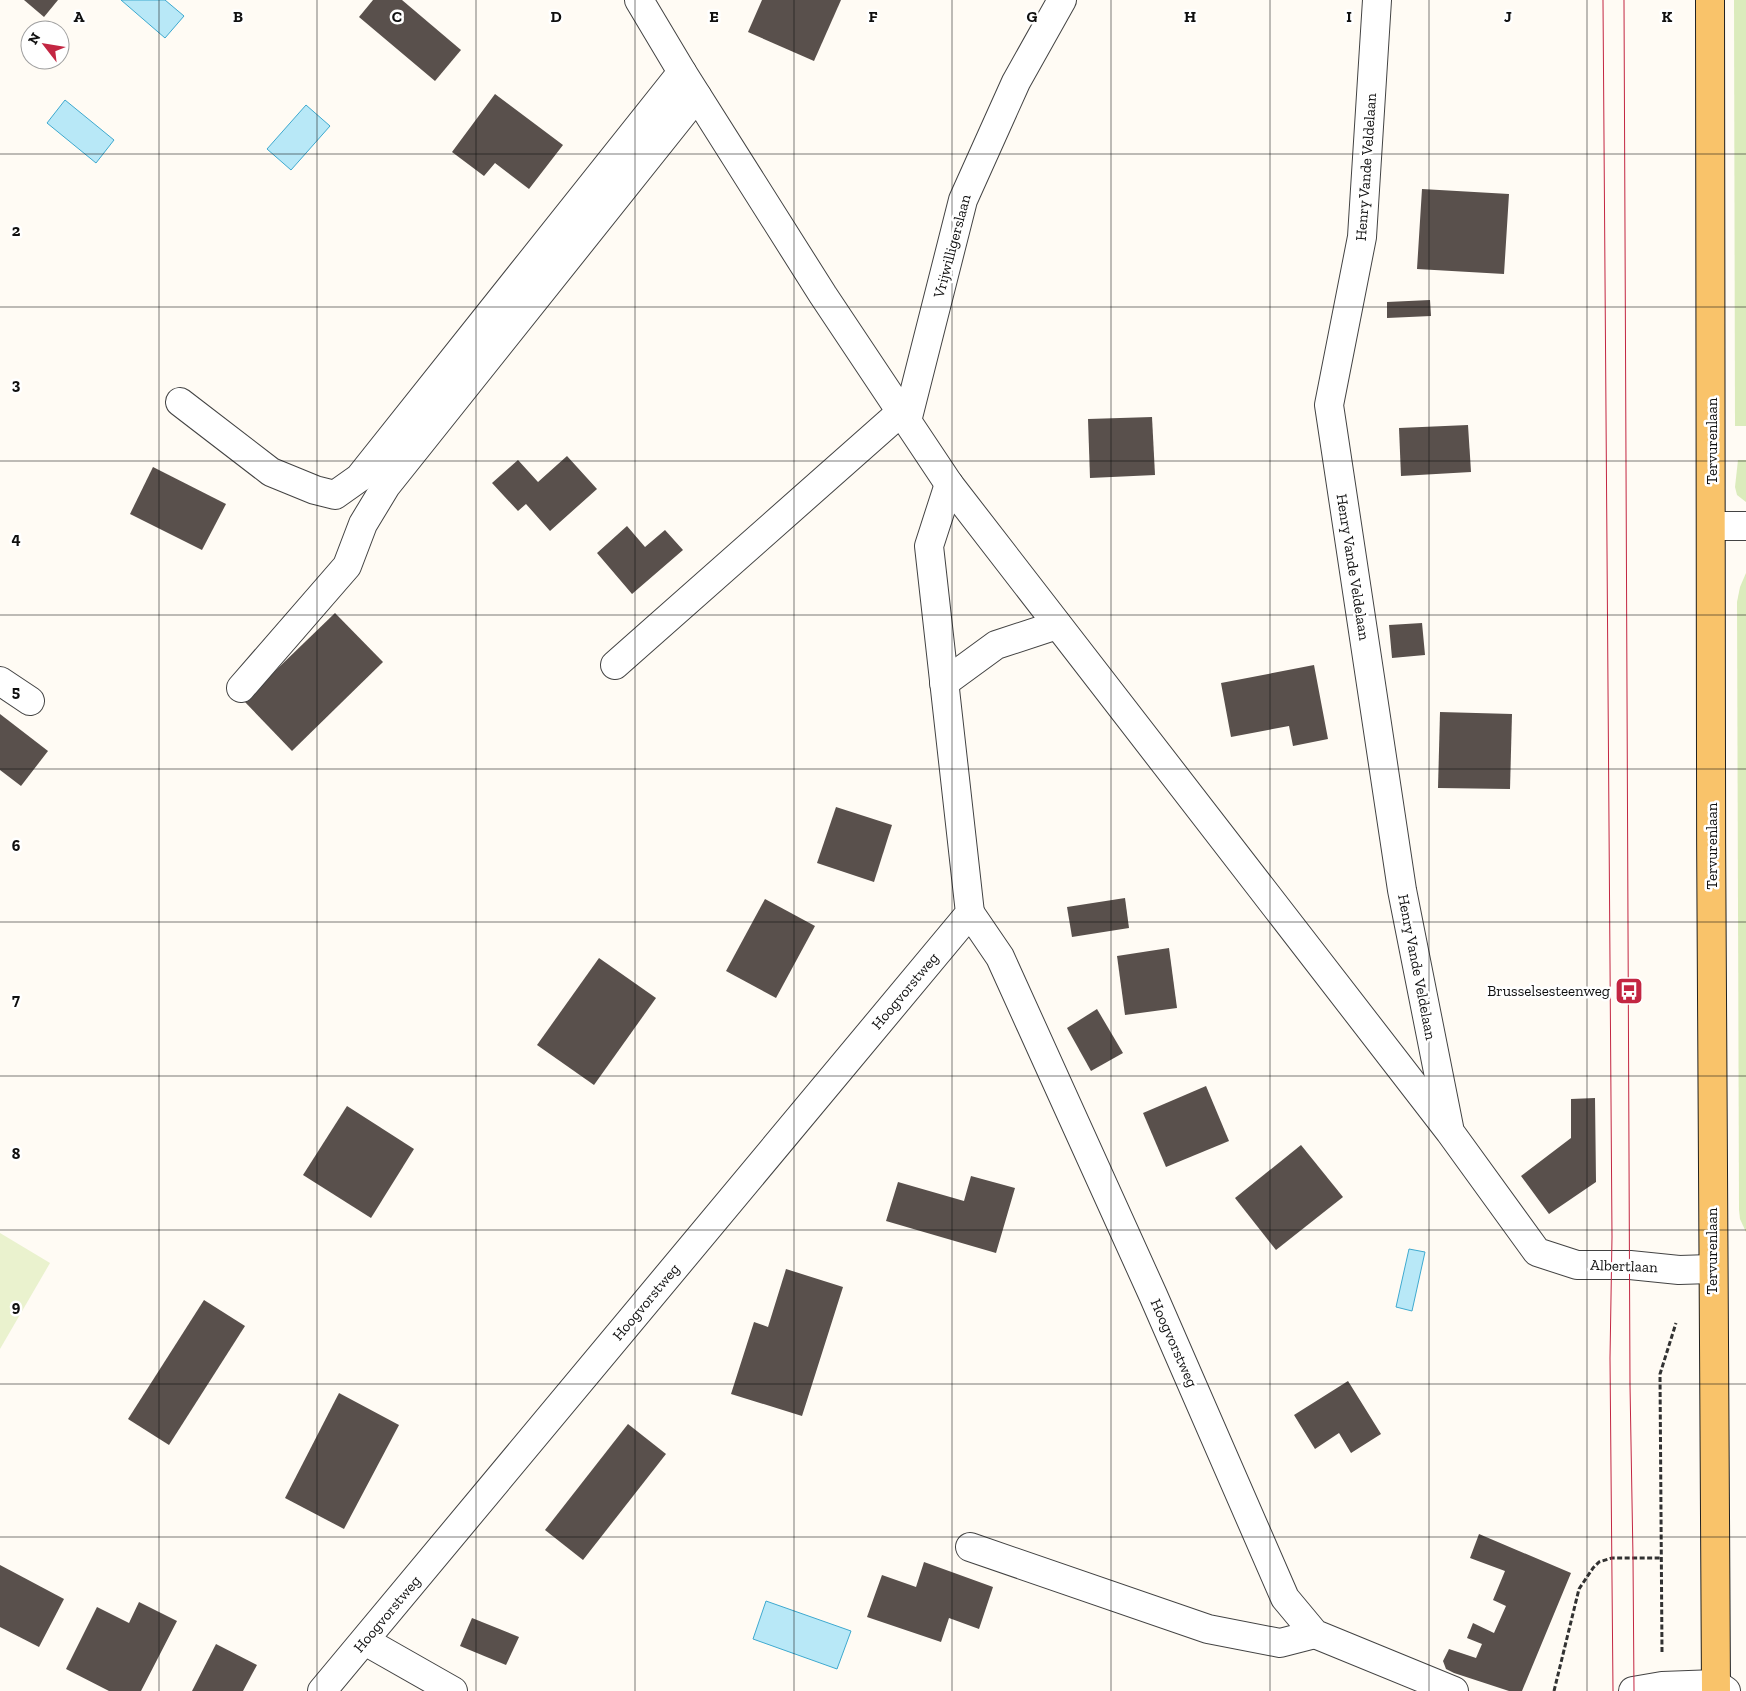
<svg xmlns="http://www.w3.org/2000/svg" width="1746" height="1691" font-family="'Zilla Slab',serif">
<rect width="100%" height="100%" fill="#fffbf4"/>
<g fill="#dbebbc">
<path d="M1734 0H1746V426H1735Z"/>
<path d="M1738 460H1746V502L1737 495 1735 487Z"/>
<path d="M1746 573V1232L1740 1219 1739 1210 1737 602 1740 587Z"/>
</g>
<path fill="#eaf2ce" d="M0 1233 50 1263 0 1349Z"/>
<g fill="#b8e8f7" stroke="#3ea9cf">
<path d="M121 0H165L184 16 165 38Z"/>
<path d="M65 100 114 140 96 163 47 123Z"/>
<path d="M306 105 330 126 291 170 267 149Z"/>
<path d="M1409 1249 1425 1252 1412 1311 1396 1307Z"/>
<path d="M766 1601 851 1631 837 1669 753 1639Z"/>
</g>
<g fill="#59504c">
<path d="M24 0H58L44 17Z"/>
<path d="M373 0H402L461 50 435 81 359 17Z"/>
<path d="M762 0H841L814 61 748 32Z"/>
<path d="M495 94 563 145 529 189 495 163 484 176 452 152Z"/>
<path d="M1422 189 1509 194 1504 274 1417 269Z"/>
<path d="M1430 300 1431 316 1387 318V302Z"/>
<path d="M1152 417 1155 475 1090 478 1088 419Z"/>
<path d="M1468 425 1471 472 1401 476 1399 428Z"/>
<path d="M567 456 597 489 550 531 526 504 518 511 492 483 518 460 538 482Z"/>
<path d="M153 467 226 504 202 550 130 514Z"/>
<path d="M627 526 645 547 665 530 683 550 632 594 597 553Z"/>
<path d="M335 613 383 662 292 751 244 701Z"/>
<path d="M1422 623 1425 655 1392 658 1389 625Z"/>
<path d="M1314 665 1328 739 1293 746 1289 726 1231 737 1221 683Z"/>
<path d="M1440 712 1512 714 1510 789 1438 788Z"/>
<path d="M0 714 48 751 21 786 0 770Z"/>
<path d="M836 807 892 825 874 882 817 863Z"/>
<path d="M1125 898 1129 928 1072 937 1067 907Z"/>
<path d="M765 899 815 926 776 998 726 971Z"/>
<path d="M1169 948 1177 1008 1125 1015 1117 956Z"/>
<path d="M599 958 656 998 594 1085 537 1045Z"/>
<path d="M1097 1009 1123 1053 1091 1071 1067 1028Z"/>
<path d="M1206 1086 1229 1141 1166 1167 1143 1113Z"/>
<path d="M1595 1098 1596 1182 1549 1214 1521 1176 1571 1138V1099Z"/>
<path d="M347 1106 414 1149 371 1218 303 1175Z"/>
<path d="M1301 1145 1343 1197 1276 1250 1235 1198Z"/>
<path d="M971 1176 1015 1188 996 1253 886 1221 898 1182 964 1201Z"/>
<path d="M786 1269 843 1287 802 1416 731 1394 754 1322 768 1327Z"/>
<path d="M204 1300 245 1326 169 1445 128 1419Z"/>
<path d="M1348 1381 1381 1434 1351 1453 1339 1433 1315 1449 1294 1415Z"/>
<path d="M339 1393 399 1425 344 1529 285 1498Z"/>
<path d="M628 1424 666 1454 583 1560 545 1530Z"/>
<path d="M1479 1534 1571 1573 1522 1691H1509L1454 1673 1446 1669 1443 1661 1449 1649 1476 1658 1482 1644 1467 1638 1473 1623 1494 1633 1506 1606 1493 1600 1505 1571 1470 1558Z"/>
<path d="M924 1562 993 1587 979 1629 949 1618 941 1642 867 1617 882 1575 916 1587Z"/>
<path d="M0 1565 64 1599 39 1647 0 1627Z"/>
<path d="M139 1602 177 1621 141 1691H109L66 1669 97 1607 129 1623Z"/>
<path d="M472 1618 519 1637 506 1665 460 1646Z"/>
<path d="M216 1644 257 1665 243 1691H192Z"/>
</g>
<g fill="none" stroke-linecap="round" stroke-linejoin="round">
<defs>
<g id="minor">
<path d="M639 0 682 72 823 295 949 484 1450 1132 1537 1252 1577 1265H1630L1679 1270 1711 1269"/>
<path d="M1377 0 1362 237 1329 405 1402 890 1449 1127"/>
<path d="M180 402 271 472 315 490 335 495 359 478 682 72"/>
<path d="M907 421 963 200 1016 82 1062 0"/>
<path d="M1712 526H1746"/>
<path d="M615 665 901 412"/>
<path d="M0 681 30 701"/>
<path d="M944 683 996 645 1057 625"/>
<path d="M241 688 347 566 363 524 386 486 697 96"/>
<path d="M970 913 1000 957 1153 1295 1285 1598 1315 1634 1454 1691"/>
<path d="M970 1547 1208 1629 1280 1643 1315 1634"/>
<path d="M365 1641 453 1691"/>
<path d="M322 1691 970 913 929 546 949 484"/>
<path d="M1633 1691 1662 1686 1716 1684 1726 1691"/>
</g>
<path id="major" d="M1710 0C1712 564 1709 1127 1716 1691"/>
</defs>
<use href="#minor" stroke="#434343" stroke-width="30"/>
<use href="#major" stroke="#212121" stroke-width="30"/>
<g stroke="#323232" stroke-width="3" stroke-dasharray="5 2.5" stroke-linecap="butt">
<path d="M1662 1652 1660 1374 1676 1323"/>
<path d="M1554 1691 1579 1589 1593 1568 1599 1562 1612 1558H1661"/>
</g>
<use href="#minor" stroke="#fff" stroke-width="28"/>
<use href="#major" stroke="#f9c36a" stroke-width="28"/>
<g stroke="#c32642" stroke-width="1">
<path d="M1603 0 1612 1237 1610 1358 1613 1691"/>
<path d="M1624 0 1630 1385 1633 1558 1634 1691"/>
</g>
</g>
<path fill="none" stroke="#101010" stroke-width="1" stroke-opacity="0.55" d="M159 0V1691M317 0V1691M476 0V1691M635 0V1691M794 0V1691M952 0V1691M1111 0V1691M1270 0V1691M1429 0V1691M1587 0V1691M0 154H1746M0 307H1746M0 461H1746M0 615H1746M0 769H1746M0 922H1746M0 1076H1746M0 1230H1746M0 1384H1746M0 1537H1746"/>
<defs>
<symbol id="bus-square" viewBox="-11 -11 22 22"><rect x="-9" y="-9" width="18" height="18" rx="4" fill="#c32642" stroke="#fff"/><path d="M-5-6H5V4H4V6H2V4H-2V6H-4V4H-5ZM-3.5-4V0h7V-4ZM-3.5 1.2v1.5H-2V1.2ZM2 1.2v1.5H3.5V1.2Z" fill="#fff"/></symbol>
</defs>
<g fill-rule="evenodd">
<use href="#bus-square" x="1613" y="975" width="32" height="32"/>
</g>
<g text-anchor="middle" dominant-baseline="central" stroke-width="5" stroke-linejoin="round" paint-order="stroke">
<g font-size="15" fill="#101010" stroke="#fff">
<text transform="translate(1366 167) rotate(-86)">Henry Vande Veldelaan</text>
<text transform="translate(952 246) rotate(-75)">Vrijwilligerslaan</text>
<text transform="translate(1712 441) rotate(-90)">Tervurenlaan</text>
<text transform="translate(1353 567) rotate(81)">Henry Vande Veldelaan</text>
<text transform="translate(1712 846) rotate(-90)">Tervurenlaan</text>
<text transform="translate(1417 967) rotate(79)">Henry Vande Veldelaan</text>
<text transform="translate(905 991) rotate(-50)">Hoogvorstweg</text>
<text transform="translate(1712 1251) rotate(-90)">Tervurenlaan</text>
<text transform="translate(1624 1266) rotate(2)">Albertlaan</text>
<text transform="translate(646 1302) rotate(-50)">Hoogvorstweg</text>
<text transform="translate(1174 1343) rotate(66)">Hoogvorstweg</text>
<text transform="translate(387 1614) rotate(-50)">Hoogvorstweg</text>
</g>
<g font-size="15" fill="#101010" stroke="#fff" text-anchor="end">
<text x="1610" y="991">Brusselsesteenweg</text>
</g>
</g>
<g font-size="16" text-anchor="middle" font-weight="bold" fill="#101010" stroke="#fff" stroke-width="5" stroke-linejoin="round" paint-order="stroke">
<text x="79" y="22">A</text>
<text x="238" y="22">B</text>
<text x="397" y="22">C</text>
<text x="556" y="22">D</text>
<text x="714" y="22">E</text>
<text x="873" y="22">F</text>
<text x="1032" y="22">G</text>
<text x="1190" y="22">H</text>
<text x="1349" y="22">I</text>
<text x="1508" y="22">J</text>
<text x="1667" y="22">K</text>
<text x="16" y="236">2</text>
<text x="16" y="390">3</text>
<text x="16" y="544">4</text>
<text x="16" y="697">5</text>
<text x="16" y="851">6</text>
<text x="16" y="1005">7</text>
<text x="16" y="1159">8</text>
<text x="16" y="1312">9</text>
</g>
<g transform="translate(45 45) rotate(301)"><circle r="24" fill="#ffffff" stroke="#9f9f9f"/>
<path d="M0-4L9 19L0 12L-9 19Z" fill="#c32642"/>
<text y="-8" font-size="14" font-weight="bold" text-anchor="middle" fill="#101010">N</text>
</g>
</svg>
